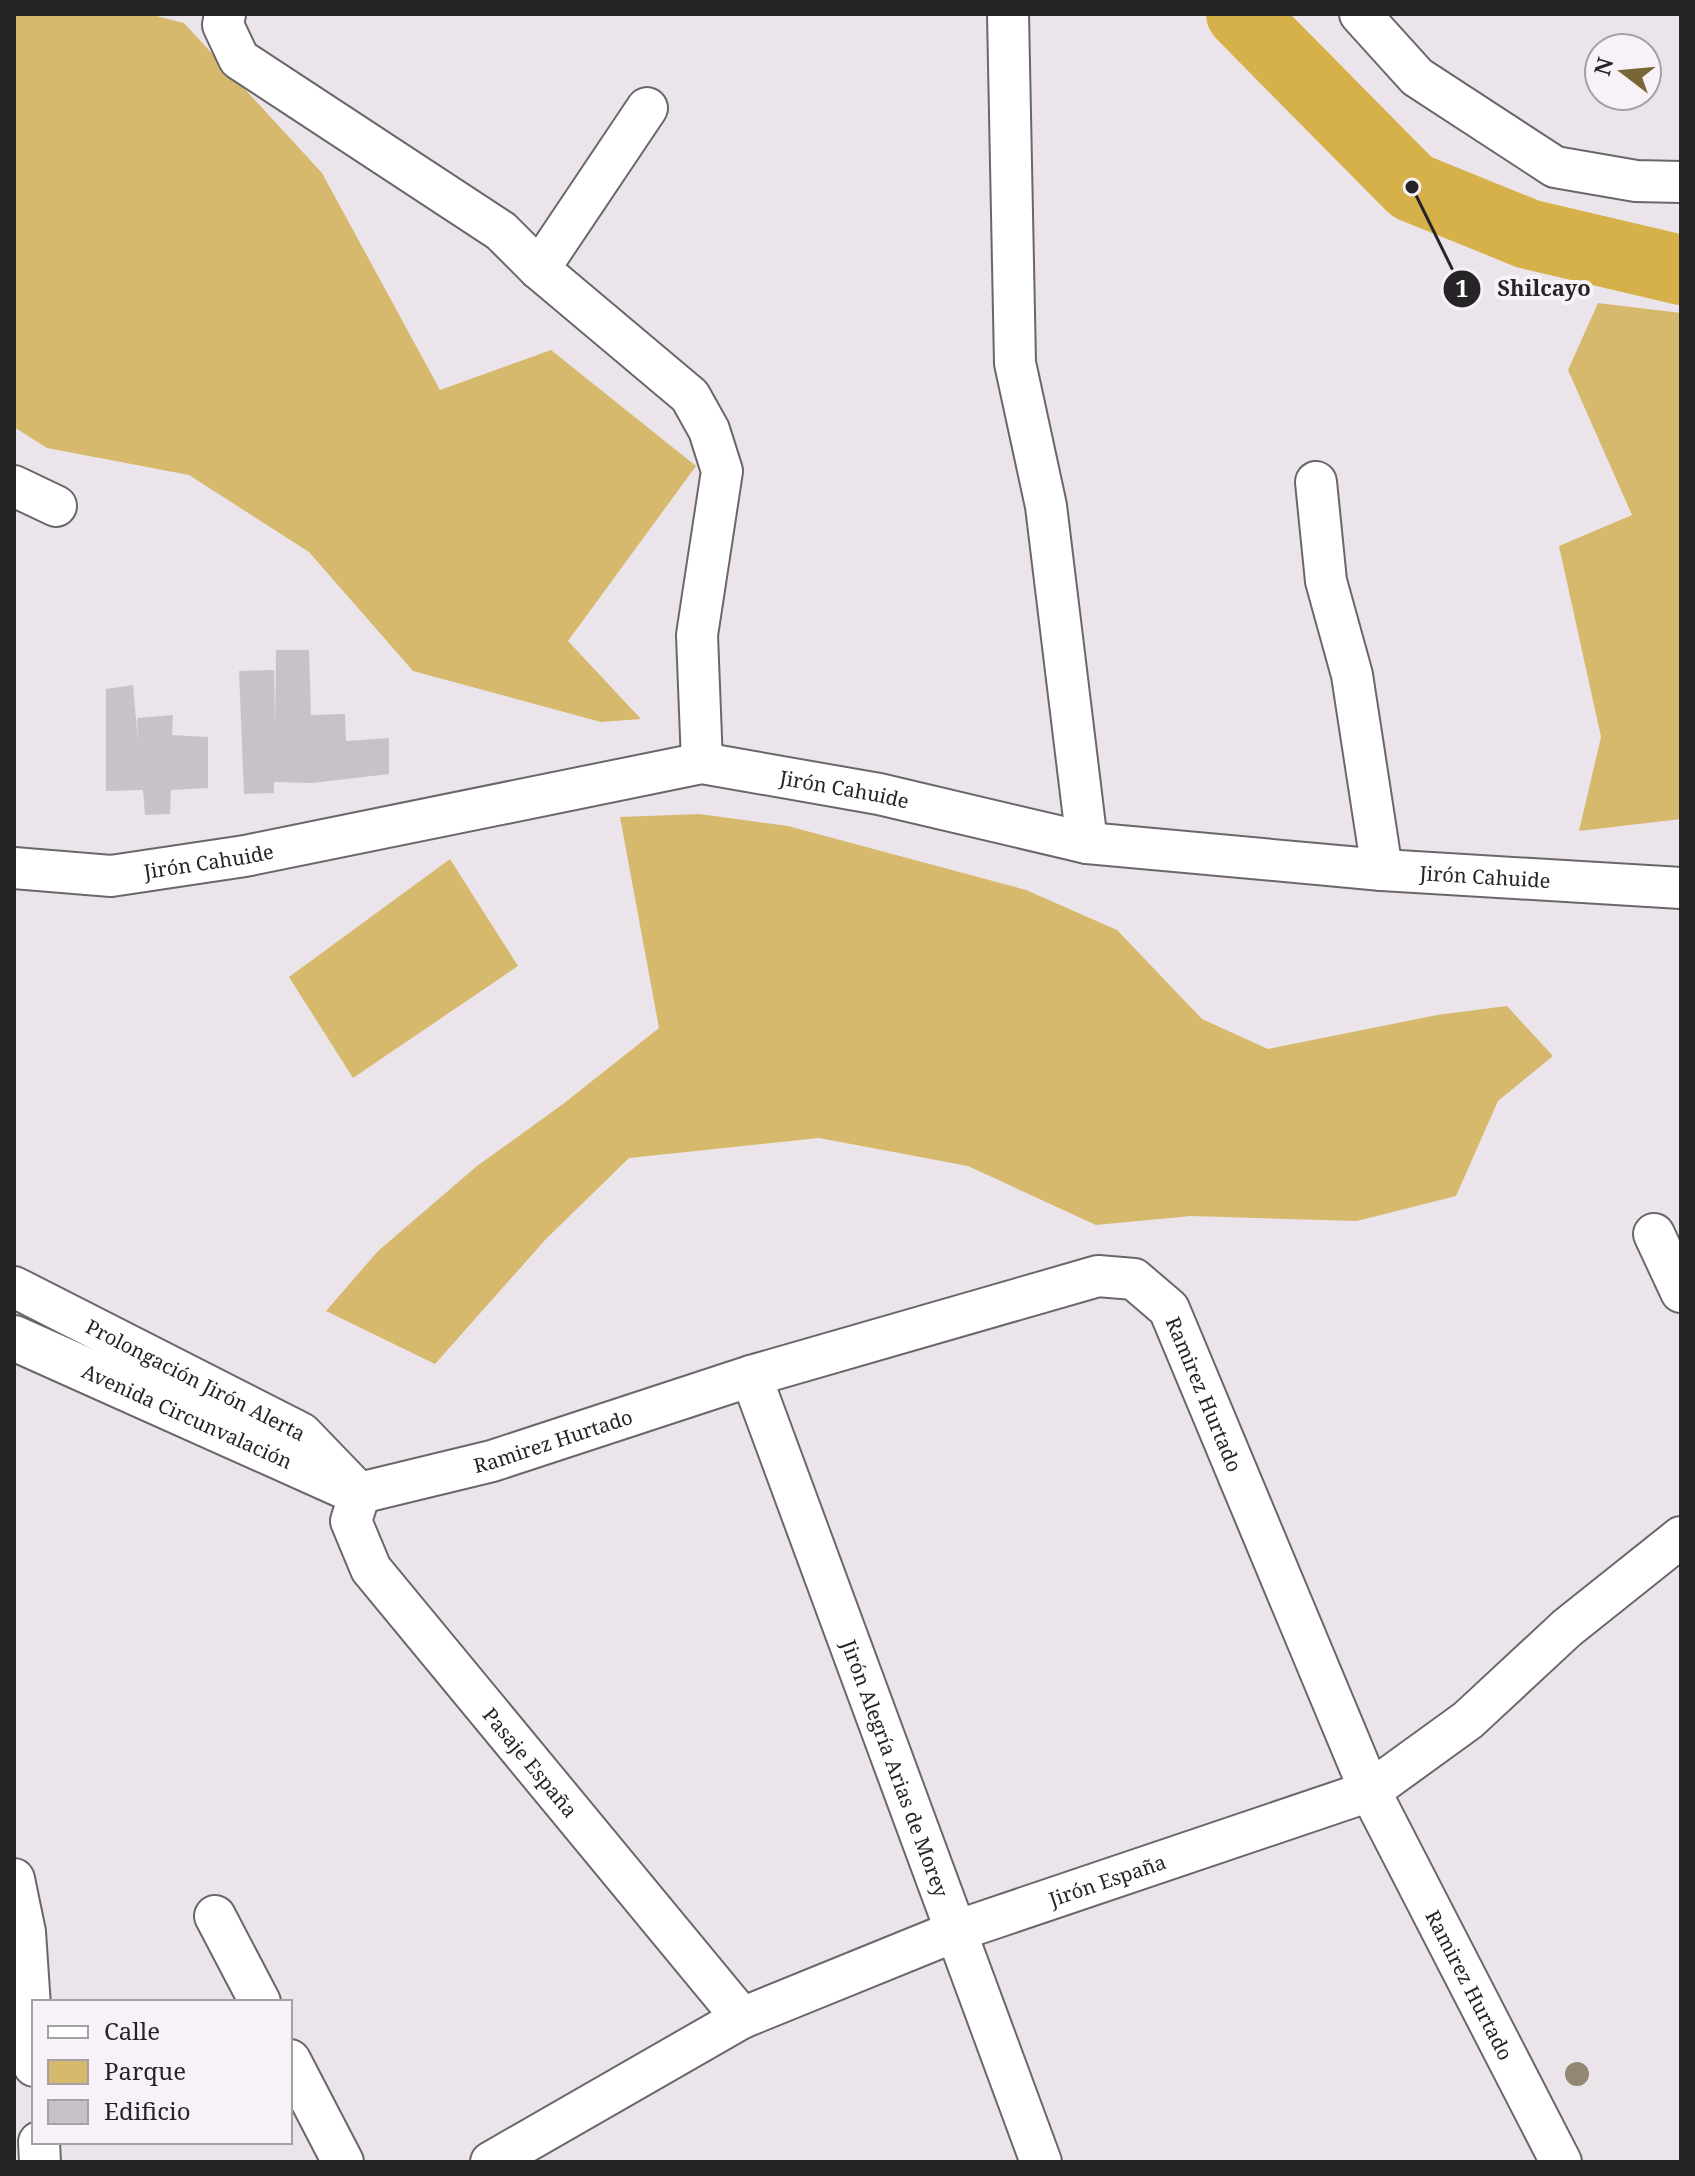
<svg xmlns="http://www.w3.org/2000/svg" width="1695" height="2176" font-family="'Noto Serif',serif">
<rect width="100%" height="100%" fill="#ebe5eb"/>
<g fill="#d6b96d">
<path d="M14 14H149L184 23 322 173 440 390 551 350 696 466 568 641 641 719 601 722 413 671 309 552 189 475 47 448 14 427Z"/>
<path d="M1598 303 1681 313V819L1579 831 1601 737 1559 546 1632 515 1568 370Z"/>
<path d="M699 814 788 826 1026 890 1117 930 1202 1019 1268 1049 1437 1015 1507 1006 1553 1056 1498 1101 1456 1196 1357 1221 1191 1216 1096 1225 968 1166 819 1138 629 1158 546 1239 435 1364 326 1311 378 1251 477 1166 563 1104 659 1028 620 817Z"/>
<path d="M450 859 518 966 353 1078 289 977Z"/>
</g>
<g fill="none" stroke-linecap="round" stroke-linejoin="round">
<path stroke="#d6b149" stroke-width="70" d="M1241 14 1412 187 1528 234 1681 270"/>
</g>
<g fill="#c7c2c8">
<path d="M276 650H309L311 715 345 714 346 741 389 738V774L312 783 274 782V793L244 794 239 671 274 670 275 727Z"/>
<path d="M133 685 138 742 137 718 173 715 172 735 208 737V788L171 790 170 814 145 815 143 790 106 791V689Z"/>
</g>
<g fill="none" stroke-linecap="round" stroke-linejoin="round">
<defs>
<g id="minor">
<path d="M225 14 223 25 239 59 501 231 539 269 690 396 709 430 722 471 697 635 702 763"/>
<path d="M1008 14 1015 363 1046 506 1087 843"/>
<path d="M1360 14 1417 77 1555 167 1636 181 1681 182"/>
<path d="M539 269 647 108"/>
<path d="M1316 482 1326 581 1352 675 1382 870"/>
<path d="M14 486 56 506"/>
<path id="s1" d="M14 868 111 876 245 856 702 763 879 794 1087 843 1382 870 1681 888"/>
<path d="M1654 1234 1681 1292"/>
<path id="s2" d="M14 1287 301 1433 355 1489"/>
<path id="s3" d="M751 1376 1041 2162"/>
<path id="s4" d="M360 1493 492 1461 751 1376 1098 1276 1134 1279 1169 1309 1370 1791 1561 2162"/>
<path id="s5" d="M360 1493 351 1521 371 1569 742 2018"/>
<path d="M14 1879 25 1932 34 2066"/>
<path d="M215 1916 260 2002"/>
<path d="M290 2060 343 2162"/>
<path d="M39 2142 40 2162"/>
<path id="s6" d="M491 2162 742 2018 956 1931 1370 1791 1468 1720 1567 1628 1681 1537"/>
</g>
<g id="major">
<path id="s7" d="M14 1338 360 1493"/>
</g>
</defs>
<use href="#minor" stroke="#6b666b" stroke-width="44"/>
<use href="#major" stroke="#6b666b" stroke-width="48"/>
<use href="#minor" stroke="#fff" stroke-width="40"/>
<use href="#major" stroke="#fff" stroke-width="44"/>
</g>
<circle fill="#928771" cx="1577" cy="2074" r="12"/>
<g text-anchor="middle" dominant-baseline="central" stroke-width="8" stroke-linejoin="round" paint-order="stroke">
<g font-size="20" fill="#262426" stroke="#f8f2f8">
<text stroke="none"><textPath href="#s1" startOffset="844">Jirón Cahuide</textPath></text>
<text stroke="none"><textPath href="#s1" startOffset="196">Jirón Cahuide</textPath></text>
<text stroke="none"><textPath href="#s1" startOffset="1492">Jirón Cahuide</textPath></text>
<text stroke="none"><textPath href="#s2" startOffset="204">Prolongación Jirón Alerta</textPath></text>
<text stroke="none"><textPath href="#s4" startOffset="944">Ramirez Hurtado</textPath></text>
<text stroke="none"><textPath href="#s7" startOffset="190">Avenida Circunvalación</textPath></text>
<text stroke="none"><textPath href="#s4" startOffset="200">Ramirez Hurtado</textPath></text>
<text stroke="none"><textPath href="#s5" startOffset="332">Pasaje España</textPath></text>
<text stroke="none"><textPath href="#s3" startOffset="418">Jirón Alegría Arias de Morey</textPath></text>
<text stroke="none"><textPath href="#s6" startOffset="680">Jirón España</textPath></text>
<text stroke="none"><textPath href="#s4" startOffset="1592">Ramirez Hurtado</textPath></text>
</g>
</g>
<path fill="none" stroke="#262426" stroke-width="3" d="M1412 187L1462 289"/>
<g fill="#262426" stroke="#f8f2f8" stroke-width="3">
<circle cx="1412" cy="187" r="8"/>
<circle cx="1462" cy="289" r="20"/>
</g>
<g font-size="24" text-anchor="middle" font-weight="bold" fill="#fff">
<text x="1462" y="297">1</text>
</g>
<g font-size="22" text-anchor="middle" font-weight="bold" fill="#262426" stroke="#f8f2f8" stroke-width="8" stroke-linejoin="round" paint-order="stroke">
<text x="1544" y="296">Shilcayo</text>
</g>
<rect width="1695" height="2176" fill="none" stroke="#262426" stroke-width="32"/>
<rect x="32" y="2000" width="260" height="144" fill="#f8f2f8" stroke="#a4a0a4" stroke-width="2"/>
<rect x="48" y="2026" width="40" height="12" fill="#ffffff" stroke="#a4a0a4" stroke-width="2"/>
<text x="104" y="2040" font-size="24" fill="#262426">Calle</text>
<rect x="48" y="2060" width="40" height="24" fill="#d6b96d" stroke="#a4a0a4" stroke-width="2"/>
<text x="104" y="2080" font-size="24" fill="#262426">Parque</text>
<rect x="48" y="2100" width="40" height="24" fill="#c7c2c8" stroke="#a4a0a4" stroke-width="2"/>
<text x="104" y="2120" font-size="24" fill="#262426">Edificio</text>
<g transform="translate(1623 72) rotate(286)"><circle r="38" fill="#f8f2f8" stroke="#a4a0a4" stroke-width="2"/>
<path d="M0-6L14 30L0 20L-14 30Z" fill="#796635"/>
<text y="-12" font-size="22" font-weight="bold" text-anchor="middle" fill="#262426">N</text>
</g>
</svg>
